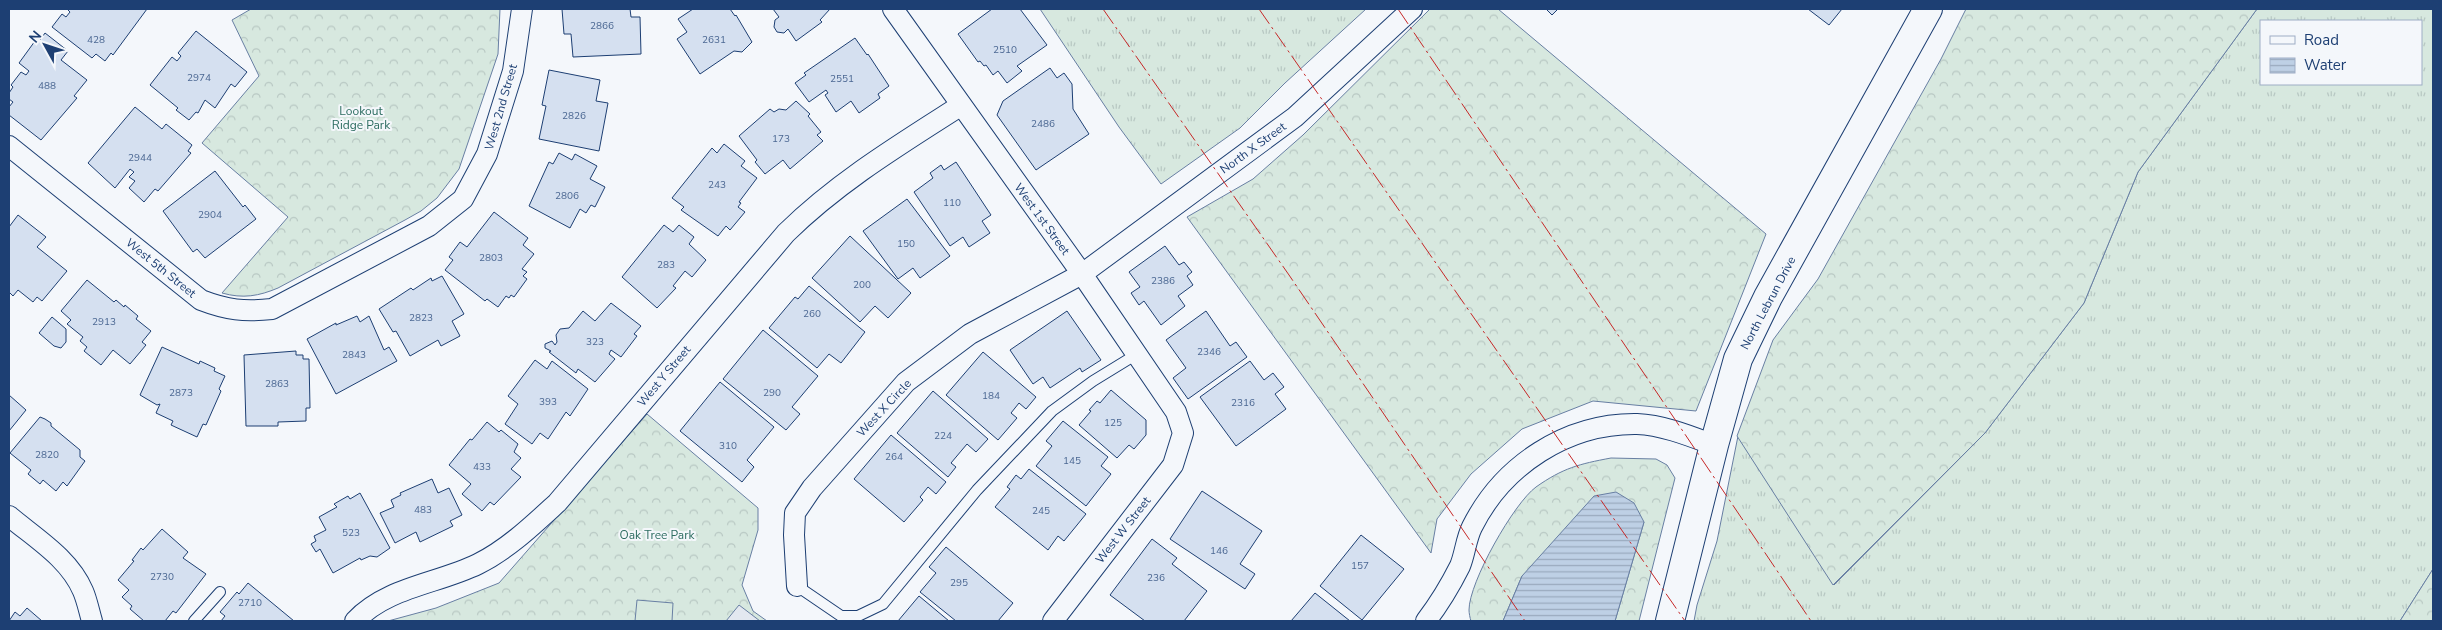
<svg xmlns="http://www.w3.org/2000/svg" width="2442" height="630" font-family="'Nunito Sans',sans-serif">
<defs>
<pattern id="grass-tufts" width="24" height="20" patternUnits="userSpaceOnUse" patternTransform="scale(1.25)"><rect width="24" height="20" fill="#d7e8df"/><path d="M3 7l-1-3M5 7V3M7 7l1-3M15 17l-1-3M17 17v-4M19 17l1-3" fill="none" stroke="#b8c8c3"/></pattern>
<pattern id="forest-crowns" width="20" height="18" patternUnits="userSpaceOnUse" patternTransform="scale(1.25)"><rect width="20" height="18" fill="#d7e8df"/><path d="M2 6a3 3 0 1 1 6 0M12 15a3 3 0 1 1 6 0" fill="none" stroke="#b8c8c3"/></pattern>
<pattern id="water-rules" width="6" height="5" patternUnits="userSpaceOnUse" patternTransform="scale(1.25)"><rect width="6" height="5" fill="#bed0e5"/><path d="M0 2.5h6" fill="none" stroke="#9aaabe"/></pattern>
</defs>
<rect width="100%" height="100%" fill="#f4f7fb"/>
<g fill="url(#grass-tufts)" stroke="#687fa3" fill-rule="evenodd">
<path d="M1040 9H1366L1285 83 1240 128 1161 184 1119 127Z"/>
<path d="M2257 9H2433V569L2400 621H1694L1697 605 1717 541 1738 436 1834 585 1985 433 2084 303 2138 172ZM2261 21H2421V84H2261Z"/>
</g>
<g fill="url(#forest-crowns)" stroke="#687fa3">
<path d="M251 9H500L498 54 459 169 437 198 421 211 405 220 278 288C259 296 243 299 222 293L288 217 202 143 259 76 232 20Z"/>
<path d="M1430 9H1498L1766 234 1696 411 1593 401 1522 429 1471 474 1437 519 1431 553 1187 217 1253 179 1303 135Z"/>
<path d="M1966 9H2257L2138 172 2084 303 1985 433 1833 585 1737 436 1773 340 1818 279 1941 59Z"/>
<path d="M647 414 758 508V530L742 585 753 611 767 621H388L436 608 499 583Z"/>
<path d="M1611 458 1656 459 1667 465 1675 478 1639 621H1615L1644 522 1522 576 1503 621H1471C1470 618 1469 613 1469 610 1469 582 1514 503 1536 487 1563 468 1579 464 1611 458Z"/>
<path d="M2433 569V621H2400Z"/>
</g>
<path fill="#d7e8df" stroke="#687fa3" d="M637 600 673 603 672 621H635Z"/>
<path fill="#e3e8f0" stroke="#687fa3" d="M739 605 760 621H726Z"/>
<path fill="url(#water-rules)" stroke="#687fa3" d="M1616 492 1634 503 1644 522 1615 621H1503L1522 576 1594 496Z"/>
<g fill="#d5e0f0" stroke="#1d3f73">
<path d="M67 9H147L113 55 111 53 105 61 96 54 92 58 52 27 62 14 66 17 70 12Z"/>
<path d="M562 9H630L631 17H640L641 54 573 57 571 34H564Z"/>
<path d="M693 9H730L735 16 736 15 752 42 742 52 734 51 700 74 677 39 687 32 678 19Z"/>
<path d="M773 9H830L820 20 822 22 796 41 788 29 784 33 777 32 774 27 775 20 779 17Z"/>
<path d="M992 9H1020L1047 45 1017 66 1022 71 1007 83 998 71 993 75 986 65 984 66 980 61 978 62 958 34Z"/>
<path d="M1546 9H1558L1552 15Z"/>
<path d="M1808 9H1842L1829 25Z"/>
<path d="M196 31 247 72 235 87 231 84 215 108 205 100 198 113 196 112 189 120 176 110 178 108 150 85 172 57 177 61 181 56 178 53Z"/>
<path d="M45 33 68 51 61 60 87 80 74 96 77 98 41 140 9 115V107L13 102 9 99V93L13 87 11 85 21 72 26 75 29 71 19 63 35 41 38 43Z"/>
<path d="M855 38 867 55 868 54 889 86 878 94 880 98 859 113 851 101 836 112 825 95 828 93 826 90 809 102 795 83 806 75 804 73Z"/>
<path d="M1050 68 1057 78 1064 73 1072 84 1073 109 1089 134 1036 170 997 115 1003 101Z"/>
<path d="M549 70 600 80 596 101 608 103 599 151 539 139 546 106 542 105Z"/>
<path d="M796 101 810 114 808 116 821 132 817 135 823 141 790 169 783 160 765 174 755 162 757 160 739 136 770 109 774 112 779 109 786 110Z"/>
<path d="M135 107 162 129 166 124 192 145 188 151 191 153 158 191 155 189 144 202 129 188 135 181 129 177 134 172 130 169 115 188 88 163Z"/>
<path d="M724 144 745 161 741 166 757 178 739 202 741 203 738 207 745 212 730 230 726 226 718 236 681 210 684 207 672 198 712 148 717 153Z"/>
<path d="M559 153 572 160 575 154 597 166 590 179 605 187 595 207 591 205 586 213 580 209 570 228 529 206 549 162 553 164Z"/>
<path d="M956 162 991 215 982 221 990 233 969 247 963 237 950 246 914 192 933 178 930 173 941 165 944 170Z"/>
<path d="M215 171 243 207 245 205 256 219 205 258 197 249 193 252 163 211Z"/>
<path d="M907 199 950 256 920 278 913 268 898 279 863 231Z"/>
<path d="M494 212 528 238 523 245 534 254 522 269 527 272 523 276 527 279 514 297 511 295 509 298 506 296 498 307 487 299 485 301 445 270 453 260 449 257 460 242 467 247Z"/>
<path d="M18 215 46 237 37 247 67 271 42 301 37 297 33 302 18 290 13 296 9 292V227Z"/>
<path d="M664 225 673 232 679 225 694 237 689 244 706 260 692 277 685 271 673 286 676 288 657 308 622 277Z"/>
<path d="M850 236 911 293 888 318 875 306 860 322 812 278Z"/>
<path d="M1165 246 1179 265 1184 262 1192 272 1187 276 1193 285 1178 296 1185 306 1161 325 1144 301 1139 305 1131 293 1140 287 1129 272Z"/>
<path d="M442 276 464 314 452 321 460 336 441 346 438 340 410 356 396 331 393 332 379 309 411 288 413 290 431 278 432 281Z"/>
<path d="M87 280 114 302 116 300 124 307 125 305 138 316 136 319 151 331 142 342 146 345 130 364 113 350 101 365 84 351 87 347 80 341 83 337 67 324 71 320 61 311Z"/>
<path d="M809 286 865 332 841 363 829 354 817 368 769 328 795 297 798 299Z"/>
<path d="M611 303 641 326 634 334 637 336 621 357 611 350 609 354 615 359 595 382 578 369 576 373 549 352 551 351 545 348V344L552 341 555 345 557 342 556 335 560 329 569 328 583 311 595 321Z"/>
<path d="M1067 311 1101 360 1082 372 1080 368 1050 388 1043 377 1033 384 1010 350Z"/>
<path d="M1206 311 1230 346 1236 342 1247 357 1188 399 1173 378 1186 368 1166 340Z"/>
<path d="M357 316 360 322 369 316 384 350 389 347 397 361 336 394 307 339 336 323V325Z"/>
<path d="M52 317 66 329V342L61 348 54 346 39 333Z"/>
<path d="M763 330 818 376 792 407 800 414 786 430 723 379Z"/>
<path d="M162 347 199 364 200 361 215 368 214 371 225 376 219 389 221 391 206 425 203 424 197 437 171 425 173 421 156 413 160 404 157 405 140 395Z"/>
<path d="M296 351V355H303V359H309L310 408H306V421L278 422V426H246L244 355Z"/>
<path d="M983 352 1036 397 1026 409 1019 403 1011 413 1017 418 998 440 946 395Z"/>
<path d="M535 360 547 369 552 361 588 389 570 416 566 412 548 439 540 433 532 444 505 424 518 404 508 396Z"/>
<path d="M1250 361 1264 380 1273 373 1284 387 1275 394 1286 409 1236 446 1200 397Z"/>
<path d="M720 382 774 427 747 460 754 467 742 482 680 431Z"/>
<path d="M1111 390 1146 420V435L1134 449 1129 445 1117 458 1079 425 1091 411 1089 410 1097 401 1100 403Z"/>
<path d="M933 391 988 439 976 452 967 444 951 463 956 467 948 477 897 433Z"/>
<path d="M9 395 26 410 9 431Z"/>
<path d="M40 417 45 419 51 423V426L80 450V457L85 461 67 486 63 482 56 491 43 480 40 484 28 474 31 470 10 453Z"/>
<path d="M1063 421 1108 457 1101 466 1111 474 1086 506 1036 466 1052 446 1046 441Z"/>
<path d="M487 422 499 432 501 430 518 444 514 452 521 458 511 469 521 477 494 505 490 502 482 511 462 494 471 484 449 465 470 439 472 440Z"/>
<path d="M891 435 946 482 936 494 928 487 920 497 923 500 904 522 854 479Z"/>
<path d="M1029 469 1086 514 1064 541 1058 536 1048 550 995 507 1010 489 1007 487 1016 475 1021 479Z"/>
<path d="M432 479 438 493 449 488 462 515 450 521 453 526 420 542 416 532 395 543 380 513 394 507 391 500 401 495 400 493Z"/>
<path d="M1202 491 1262 531 1240 564 1255 574 1245 589 1170 539Z"/>
<path d="M360 493 390 548 377 557 370 556 361 560 360 558 333 573 320 549 316 552 311 544 316 541 314 536 326 530 319 517 337 507 334 504 348 496 350 499Z"/>
<path d="M162 529 188 552 183 558 206 574 176 613 173 611 165 621H144L130 609 132 606 122 597 129 590 118 580 134 561 132 560 141 548 143 550Z"/>
<path d="M1361 535 1404 569 1362 620 1320 586Z"/>
<path d="M1152 539 1177 558 1172 564 1207 591 1184 621H1145L1110 595Z"/>
<path d="M946 547 1013 603 998 621H956L920 592 936 573 929 567Z"/>
<path d="M248 583 294 621H221L225 616 220 612 237 592 239 594Z"/>
<path d="M1315 593 1350 621H1291Z"/>
<path d="M919 596 949 621H898Z"/>
<path d="M27 608 42 621H9L15 612 20 616Z"/>
</g>
<g fill="none" stroke-linecap="round" stroke-linejoin="round">
<defs>
<g id="lane">
<path d="M797 586 841 616H858L883 604 977 490 1052 411 1093 381 1137 354"/>
<path d="M194 621 220 592"/>
</g>
<g id="street">
<path d="M893 9 1082 274 1176 412 1183 433 1173 465 1053 621"/>
<path d="M9 146 201 300C227 310 244 312 272 309L429 226 463 199 487 154 513 71 522 9"/>
<path d="M9 516C35 538 69 558 83 591 87 600 89 611 92 621"/>
<path d="M797 586 794 535 795 513 812 488 906 382 970 334 1082 274 1295 117 1412 9"/>
<path d="M355 621C387 587 437 584 478 564 508 549 533 525 557 503L786 233C838 182 899 145 960 106"/>
<path d="M1426 621C1439 604 1450 586 1460 566 1465 554 1466 539 1472 527 1503 465 1567 423 1637 424 1663 425 1690 436 1714 445"/>
</g>
<path id="secondary" d="M1670 621 1714 445 1738 359 1768 297 1928 9"/>
</defs>
<use href="#lane" stroke="#1d3f73" stroke-width="12"/>
<use href="#street" stroke="#1d3f73" stroke-width="22"/>
<use href="#secondary" stroke="#1d3f73" stroke-width="30"/>
<use href="#lane" stroke="#f4f7fb" stroke-width="10"/>
<use href="#street" stroke="#f4f7fb" stroke-width="20"/>
<use href="#secondary" stroke="#f4f7fb" stroke-width="28"/>
<g stroke="#c62828" stroke-width="1" stroke-dasharray="18 4 2.5 4" stroke-linecap="butt">
<path d="M1103 9 1289 275 1525 621"/>
<path d="M1259 9 1685 621"/>
<path d="M1398 9 1811 621"/>
</g>
</g>
<g text-anchor="middle" dominant-baseline="central" stroke-width="4" stroke-linejoin="round" paint-order="stroke">
<g font-size="10" fill="#4b6792">
<text x="602" y="26">2866</text>
<text x="96" y="40">428</text>
<text x="714" y="40">2631</text>
<text x="1005" y="50">2510</text>
<text x="199" y="78">2974</text>
<text x="842" y="79">2551</text>
<text x="47" y="86">488</text>
<text x="574" y="116">2826</text>
<text x="1043" y="124">2486</text>
<text x="781" y="139">173</text>
<text x="140" y="158">2944</text>
<text x="717" y="185">243</text>
<text x="567" y="196">2806</text>
<text x="952" y="203">110</text>
<text x="210" y="215">2904</text>
<text x="906" y="244">150</text>
<text x="491" y="258">2803</text>
<text x="666" y="265">283</text>
<text x="1163" y="281">2386</text>
<text x="862" y="285">200</text>
<text x="812" y="314">260</text>
<text x="421" y="318">2823</text>
<text x="104" y="322">2913</text>
<text x="595" y="342">323</text>
<text x="1209" y="352">2346</text>
<text x="354" y="355">2843</text>
<text x="277" y="384">2863</text>
<text x="181" y="393">2873</text>
<text x="772" y="393">290</text>
<text x="991" y="396">184</text>
<text x="548" y="402">393</text>
<text x="1243" y="403">2316</text>
<text x="1113" y="423">125</text>
<text x="943" y="436">224</text>
<text x="728" y="446">310</text>
<text x="47" y="455">2820</text>
<text x="894" y="457">264</text>
<text x="1072" y="461">145</text>
<text x="482" y="467">433</text>
<text x="423" y="510">483</text>
<text x="1041" y="511">245</text>
<text x="351" y="533">523</text>
<text x="1219" y="551">146</text>
<text x="1360" y="566">157</text>
<text x="162" y="577">2730</text>
<text x="1156" y="578">236</text>
<text x="959" y="583">295</text>
<text x="250" y="603">2710</text>
</g>
<g font-size="12" fill="#1d3f73" stroke="#f4f7fb">
<text transform="translate(501 107) rotate(-74)">West 2nd Street</text>
<text transform="translate(1253 148) rotate(-36)">North X Street</text>
<text transform="translate(1042 219) rotate(54)">West 1st Street</text>
<text transform="translate(161 268) rotate(39)">West 5th Street</text>
<text transform="translate(1768 303) rotate(-62)">North Lebrun Drive</text>
<text transform="translate(664 376) rotate(-50)">West Y Street</text>
<text transform="translate(884 408) rotate(-47)">West X Circle</text>
<text transform="translate(1123 530) rotate(-52)">West W Street</text>
</g>
<g font-size="12" fill="#2c6c60" stroke="#f4f7fb">
<text x="361" y="111">Lookout<tspan x="361" dy="14">Ridge Park</tspan></text>
<text x="657" y="535">Oak Tree Park</text>
</g>
</g>
<rect width="2442" height="630" fill="none" stroke="#1d3f73" stroke-width="20"/>
<rect x="2260" y="20" width="162" height="65" fill="#f4f7fb" stroke="#9eadc5"/>
<rect x="2270" y="36" width="25" height="8" fill="#f4f7fb" stroke="#9eadc5"/>
<text x="2304" y="45" font-size="15" fill="#1d3f73">Road</text>
<rect x="2270" y="58" width="25" height="15" fill="url(#water-rules)" stroke="#9eadc5"/>
<text x="2304" y="70" font-size="15" fill="#1d3f73">Water</text>
<g transform="translate(45 45) rotate(310)" stroke="#f4f7fb" stroke-width="4" paint-order="stroke">
<path d="M0-4L9 19L0 12L-9 19Z" fill="#1d3f73"/>
<text y="-8" font-size="14" font-weight="bold" text-anchor="middle" fill="#1d3f73">N</text>
</g>
</svg>
